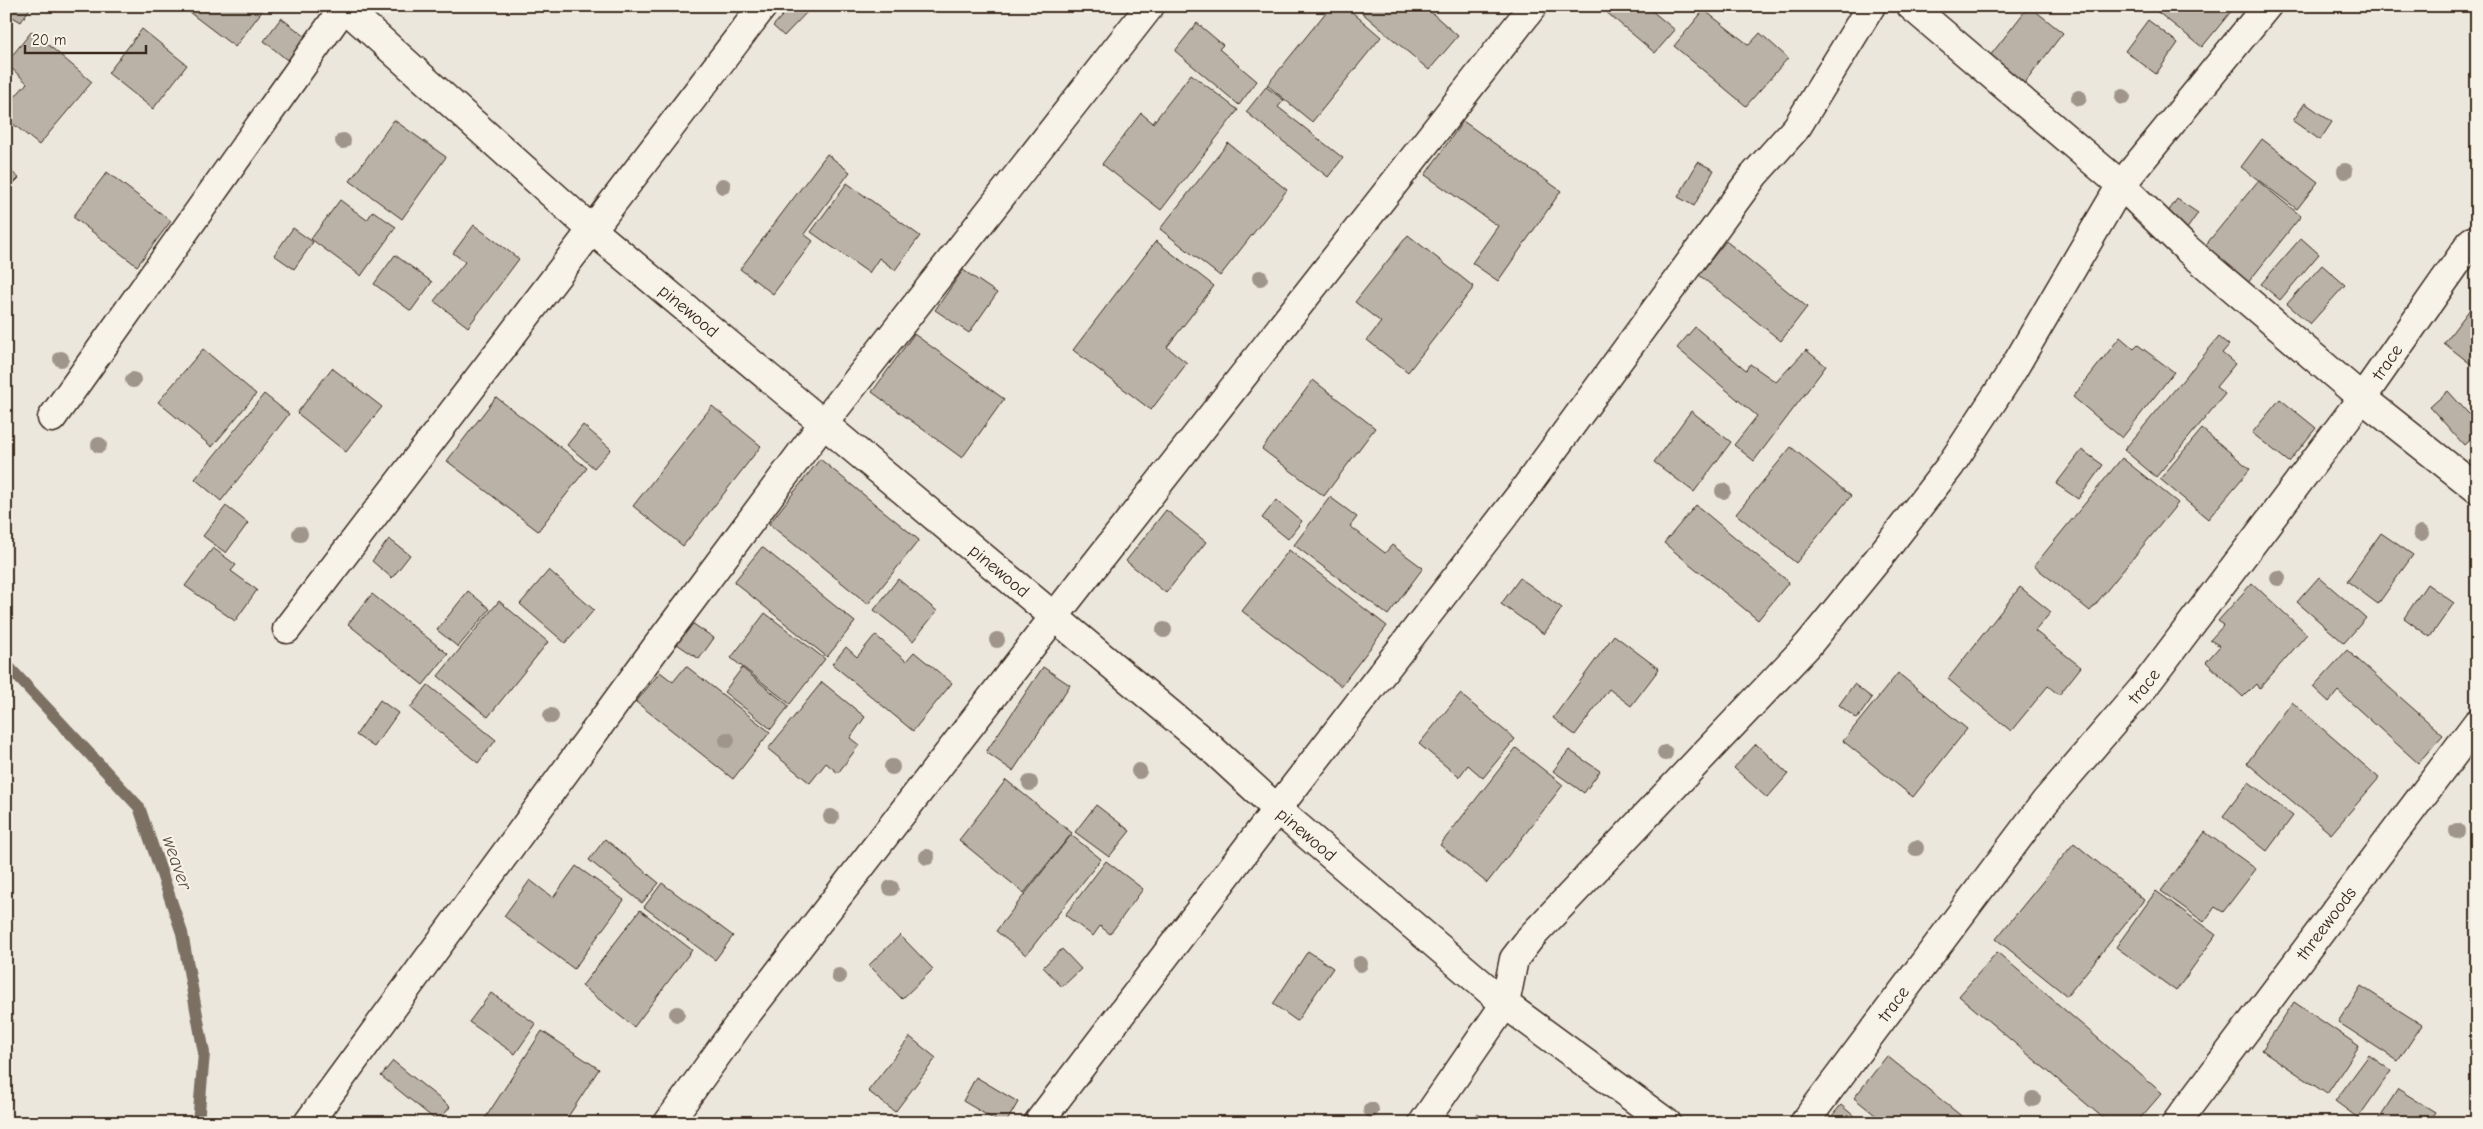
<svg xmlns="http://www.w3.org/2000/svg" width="2483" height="1129" font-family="'Comic Neue',sans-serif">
<rect width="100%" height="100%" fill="#ece7dc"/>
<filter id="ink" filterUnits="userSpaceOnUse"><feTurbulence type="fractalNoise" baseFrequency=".02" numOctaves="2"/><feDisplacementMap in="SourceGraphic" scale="10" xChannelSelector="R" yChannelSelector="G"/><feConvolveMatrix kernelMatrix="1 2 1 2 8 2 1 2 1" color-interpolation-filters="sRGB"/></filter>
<g filter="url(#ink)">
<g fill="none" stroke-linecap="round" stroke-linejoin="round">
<path stroke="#7c7064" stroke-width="12" d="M6 664 139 807 182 933 204 1053 198 1123"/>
</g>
<g fill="#bab2a7" stroke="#3b2a1e">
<path d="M6 6H27L30 8 21 22 6 13Z"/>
<path d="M181 6H266L235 47Z"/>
<path d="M791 6H805L809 10 784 36 773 26Z"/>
<path d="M1331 6H1345L1381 37 1312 122 1267 85Z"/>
<path d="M1354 6H1424L1458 36 1429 70Z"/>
<path d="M1599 6H1646L1675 30 1655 53Z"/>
<path d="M2029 6 2063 33 2021 88 1986 61Z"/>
<path d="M2150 6H2229L2233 9 2202 47Z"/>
<path d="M1704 10 1749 45 1760 33 1788 58 1746 106 1674 46Z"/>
<path d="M281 18 310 40 292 64 264 41Z"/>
<path d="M2148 20 2178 43 2156 74 2125 51Z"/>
<path d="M1197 23 1223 45 1219 49 1257 81 1239 105 1175 51Z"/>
<path d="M142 29 187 65 153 109 108 73Z"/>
<path d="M32 31 92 82 39 145 6 118V107L27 83 6 63Z"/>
<path d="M1191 74 1238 110 1161 210 1102 164 1141 113 1153 123Z"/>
<path d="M1266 87 1284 100 1278 107 1343 158 1328 177 1246 112Z"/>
<path d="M2305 103 2332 122 2320 140 2293 121Z"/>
<path d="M394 120 446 157 402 219 350 181Z"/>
<path d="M1463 121 1561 191 1498 281 1472 263 1498 226 1425 175Z"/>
<path d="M2262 139 2318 182 2297 209 2241 167Z"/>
<path d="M1228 143 1287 190 1220 276 1160 229Z"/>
<path d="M827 154 850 172 804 234 813 241 773 294 740 269Z"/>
<path d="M1698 162 1714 170 1694 206 1678 197Z"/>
<path d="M6 167 19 178 9 188 6 185Z"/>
<path d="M107 172 171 221 137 266 73 217Z"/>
<path d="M2258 181 2301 216 2243 289 2199 253Z"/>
<path d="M847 183 920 236 895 270 879 258 869 273 811 232Z"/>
<path d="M2177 199 2198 213 2182 236 2161 222Z"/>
<path d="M340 200 367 220 373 211 396 227 361 276 311 239Z"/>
<path d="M474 225 519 259 468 327 434 301 465 262 453 253Z"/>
<path d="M293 228 313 242 294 269 274 255Z"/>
<path d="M1408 235 1474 287 1408 372 1367 340 1381 322 1355 302Z"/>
<path d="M2301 238 2319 254 2280 300 2261 284Z"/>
<path d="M1156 241 1214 286 1167 347 1187 363 1151 410 1073 350Z"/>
<path d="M1726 241 1807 307 1781 341 1699 275Z"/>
<path d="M395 255 432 282 411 311 374 284Z"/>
<path d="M2322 265 2345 285 2310 324 2287 304Z"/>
<path d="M963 270 997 293 969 333 935 310Z"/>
<path d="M2477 300V369L2444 343Z"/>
<path d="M1695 327 1746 370 1750 364 1776 382 1806 350 1826 366 1754 461 1734 445 1757 416 1677 348Z"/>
<path d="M914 334 1004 399 962 458 872 392Z"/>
<path d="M2120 337 2134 349 2138 345 2174 372 2122 438 2073 397Z"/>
<path d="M2219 337 2229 345 2222 353 2235 364 2216 387 2225 394 2156 477 2124 450Z"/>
<path d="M203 349 256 394 212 447 158 402Z"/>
<path d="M332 368 382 407 346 452 297 413Z"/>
<path d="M1313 380 1375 428 1324 496 1262 449Z"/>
<path d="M2448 391 2477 423V433L2464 445 2430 407Z"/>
<path d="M264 394 289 414 221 501 195 479Z"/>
<path d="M496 397 587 468 538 531 447 461Z"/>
<path d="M2280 399 2316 428 2289 462 2252 433Z"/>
<path d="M712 406 761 446 683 546 633 506Z"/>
<path d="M1691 411 1731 442 1694 492 1654 462Z"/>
<path d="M583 425 611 449 594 468 567 445Z"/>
<path d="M2202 429 2250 469 2208 519 2160 479Z"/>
<path d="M1791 447 1851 496 1796 563 1736 514Z"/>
<path d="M2082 450 2103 465 2078 499 2056 484Z"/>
<path d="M2122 458 2178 503 2090 611 2034 566Z"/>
<path d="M820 459 919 540 868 604 769 524Z"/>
<path d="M1330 497 1357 517 1350 526 1385 553 1392 545 1423 568 1388 615 1294 545Z"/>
<path d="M1276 500 1302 521 1288 539 1262 518Z"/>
<path d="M1696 505 1789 582 1758 620 1664 543Z"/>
<path d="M226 506 248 523 226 553 203 536Z"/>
<path d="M1166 510 1206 542 1166 593 1126 561Z"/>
<path d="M2381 533 2413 555 2378 604 2347 581Z"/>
<path d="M389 539 410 555 392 578 372 561Z"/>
<path d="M762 547 855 622 827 657 734 582Z"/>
<path d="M213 548 236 565 231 571 257 590 235 621 185 586Z"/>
<path d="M1289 550 1387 626 1341 686 1242 611Z"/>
<path d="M549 570 594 610 565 643 520 604Z"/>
<path d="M2319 577 2366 618 2344 643 2297 602Z"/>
<path d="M1520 578 1562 608 1544 634 1501 604Z"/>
<path d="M898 579 937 611 913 641 874 610Z"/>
<path d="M2252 583 2307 634 2259 689 2256 684 2243 697 2206 662 2220 646 2210 640 2224 625 2218 621Z"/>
<path d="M2427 584 2454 603 2430 637 2404 618Z"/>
<path d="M2020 587 2051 612 2035 631 2081 667 2059 695 2048 686 2011 731 1948 679Z"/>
<path d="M468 591 490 609 458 647 437 630Z"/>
<path d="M372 594 448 654 423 685 348 624Z"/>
<path d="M499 601 548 642 488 717 438 676Z"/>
<path d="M765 613 825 659 790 704 731 658Z"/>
<path d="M689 621 714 638 699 659 674 642Z"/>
<path d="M875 635 906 661 914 652 952 683 913 731 832 664 846 647 857 657Z"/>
<path d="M1614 635 1659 669 1631 706 1609 689 1575 735 1553 718Z"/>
<path d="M2347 650 2443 735 2418 763 2338 691 2329 702 2313 687Z"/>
<path d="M686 666 770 732 733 779 636 702 660 672 673 682Z"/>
<path d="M1043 667 1070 685 1013 771 986 752Z"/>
<path d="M742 668 789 706 771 729 724 692Z"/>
<path d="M1898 673 1967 729 1913 797 1843 741Z"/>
<path d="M822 682 865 717 850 738 859 745 838 773 826 763 810 783 768 749Z"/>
<path d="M1854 684 1872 698 1857 719 1839 705Z"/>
<path d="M428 685 496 740 478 763 410 708Z"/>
<path d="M1460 694 1515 739 1483 778 1468 765 1459 777 1419 744Z"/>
<path d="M380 700 398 713 374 747 356 735Z"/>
<path d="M2292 702 2379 778 2331 834 2247 763Z"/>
<path d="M1756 744 1788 774 1767 798 1734 768Z"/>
<path d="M1516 748 1563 785 1487 883 1440 845Z"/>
<path d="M1569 750 1600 771 1584 793 1553 771Z"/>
<path d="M1006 780 1072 833 1024 893 959 840Z"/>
<path d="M2249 782 2293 816 2267 851 2223 816Z"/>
<path d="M1096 805 1130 831 1109 857 1075 832Z"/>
<path d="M2205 832 2256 869 2223 912 2215 907 2204 922 2161 891Z"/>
<path d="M1071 835 1101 859 1026 955 996 931Z"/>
<path d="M605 839 659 883 642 903 589 860Z"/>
<path d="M2074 843 2144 900 2067 996 1996 939Z"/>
<path d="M1106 861 1143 889 1110 934 1100 926 1093 936 1065 915Z"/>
<path d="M576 866 624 900 574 969 504 916 530 880 553 898Z"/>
<path d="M662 883 733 936 715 960 644 907Z"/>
<path d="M2156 891 2216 935 2176 991 2116 947Z"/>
<path d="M640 910 692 950 634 1027 582 986Z"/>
<path d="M900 935 933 969 902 999 869 965Z"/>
<path d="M1062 949 1081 969 1062 987 1043 967Z"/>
<path d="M1308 951 1333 968 1297 1021 1273 1004Z"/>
<path d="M1997 952 2162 1093 2136 1123H2109L1959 996Z"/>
<path d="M2361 986 2422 1025 2398 1061 2338 1022Z"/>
<path d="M491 993 536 1024 515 1054 469 1022Z"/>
<path d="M2294 1002 2359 1046 2327 1094 2262 1050Z"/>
<path d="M542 1031 599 1069 564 1123H482Z"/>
<path d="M910 1037 936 1058 895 1112 868 1091Z"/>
<path d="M2369 1055 2391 1071 2358 1118 2335 1101Z"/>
<path d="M1887 1056 1970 1123H1885L1854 1098Z"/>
<path d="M393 1061 450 1107 438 1122 381 1076Z"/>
<path d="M976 1077 1018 1102 1006 1123H1000L963 1101Z"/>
<path d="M2398 1089 2435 1112 2428 1123H2376Z"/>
<path d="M1841 1105 1862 1123H1826Z"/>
<path d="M1477 1114 1494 1123H1473Z"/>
</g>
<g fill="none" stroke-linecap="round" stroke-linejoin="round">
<defs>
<g id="minor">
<path id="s1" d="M343 6 591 229 1211 748 1277 809 1505 1004 1667 1123"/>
<path d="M1911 6 2121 185 2186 248 2362 398 2477 489"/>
<path d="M52 418 344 7"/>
<path d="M287 629 763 6"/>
<path d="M308 1123 655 649 823 424 1150 6"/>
<path d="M668 1123 742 1020 1054 617 1533 6"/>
<path d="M1038 1123 1277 809 1521 494 1754 175 1797 127 1871 6"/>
<path d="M1423 1123 1505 1004 1514 959 1531 937 1808 645 1878 559 1950 466 2011 373 2121 185 2267 6"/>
<path id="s2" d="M1804 1123 2045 802 2143 688 2362 398 2472 241"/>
<path id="s3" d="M2176 1123 2477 723"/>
</g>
</defs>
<use href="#minor" stroke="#3b2a1e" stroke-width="31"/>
<use href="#minor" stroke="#f7f3e8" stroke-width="28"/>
</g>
<g fill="#9f958a">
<circle cx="2123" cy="97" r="8"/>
<circle cx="2079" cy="98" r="8"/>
<circle cx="343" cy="141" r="8"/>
<circle cx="2345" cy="171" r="8"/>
<circle cx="723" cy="186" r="8"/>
<circle cx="1260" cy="278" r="8"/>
<circle cx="61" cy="359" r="8"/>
<circle cx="133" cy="380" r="8"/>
<circle cx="99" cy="445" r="8"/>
<circle cx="1723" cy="491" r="8"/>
<circle cx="2421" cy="533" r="8"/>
<circle cx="300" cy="534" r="8"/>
<circle cx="2278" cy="578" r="8"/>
<circle cx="1164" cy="630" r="8"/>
<circle cx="997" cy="640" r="8"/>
<circle cx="551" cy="716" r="8"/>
<circle cx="727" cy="740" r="8"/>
<circle cx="1665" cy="753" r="8"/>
<circle cx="892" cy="767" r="8"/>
<circle cx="1139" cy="771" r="8"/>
<circle cx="1030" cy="783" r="8"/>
<circle cx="831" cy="817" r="8"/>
<circle cx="2457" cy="831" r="8"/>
<circle cx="1916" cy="848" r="8"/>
<circle cx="927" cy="857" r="8"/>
<circle cx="891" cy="888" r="8"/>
<circle cx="1360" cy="964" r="8"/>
<circle cx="839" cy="976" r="8"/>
<circle cx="677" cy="1014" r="8"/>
<circle cx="2033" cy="1099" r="8"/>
<circle cx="1371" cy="1110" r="8"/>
</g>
</g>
<g text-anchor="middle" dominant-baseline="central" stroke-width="4" stroke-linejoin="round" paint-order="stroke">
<g font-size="18" fill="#3b2a1e" stroke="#f7f3e8">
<text stroke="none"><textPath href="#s1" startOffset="461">pinewood</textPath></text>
<text stroke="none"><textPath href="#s2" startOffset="959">trace</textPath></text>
<text stroke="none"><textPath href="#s1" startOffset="866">pinewood</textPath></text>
<text stroke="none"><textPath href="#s2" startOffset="554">trace</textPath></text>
<text stroke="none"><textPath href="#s1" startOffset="1271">pinewood</textPath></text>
<text stroke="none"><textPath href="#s3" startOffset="250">threewoods</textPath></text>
<text stroke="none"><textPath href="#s2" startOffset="149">trace</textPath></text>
</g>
<g font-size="19" font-style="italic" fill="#615347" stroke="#f7f3e8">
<text transform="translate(177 863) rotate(71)">weaver</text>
</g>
</g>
<rect width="2483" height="1129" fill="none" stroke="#f7f3e8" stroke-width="25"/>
<rect x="12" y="12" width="2458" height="1104" fill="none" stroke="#3b2a1e" stroke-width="2" filter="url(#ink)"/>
<path d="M25 45v8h121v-8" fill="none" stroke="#3b2a1e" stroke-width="2.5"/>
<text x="32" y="45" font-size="15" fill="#3b2a1e" stroke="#f7f3e8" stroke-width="4" paint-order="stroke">20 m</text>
</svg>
